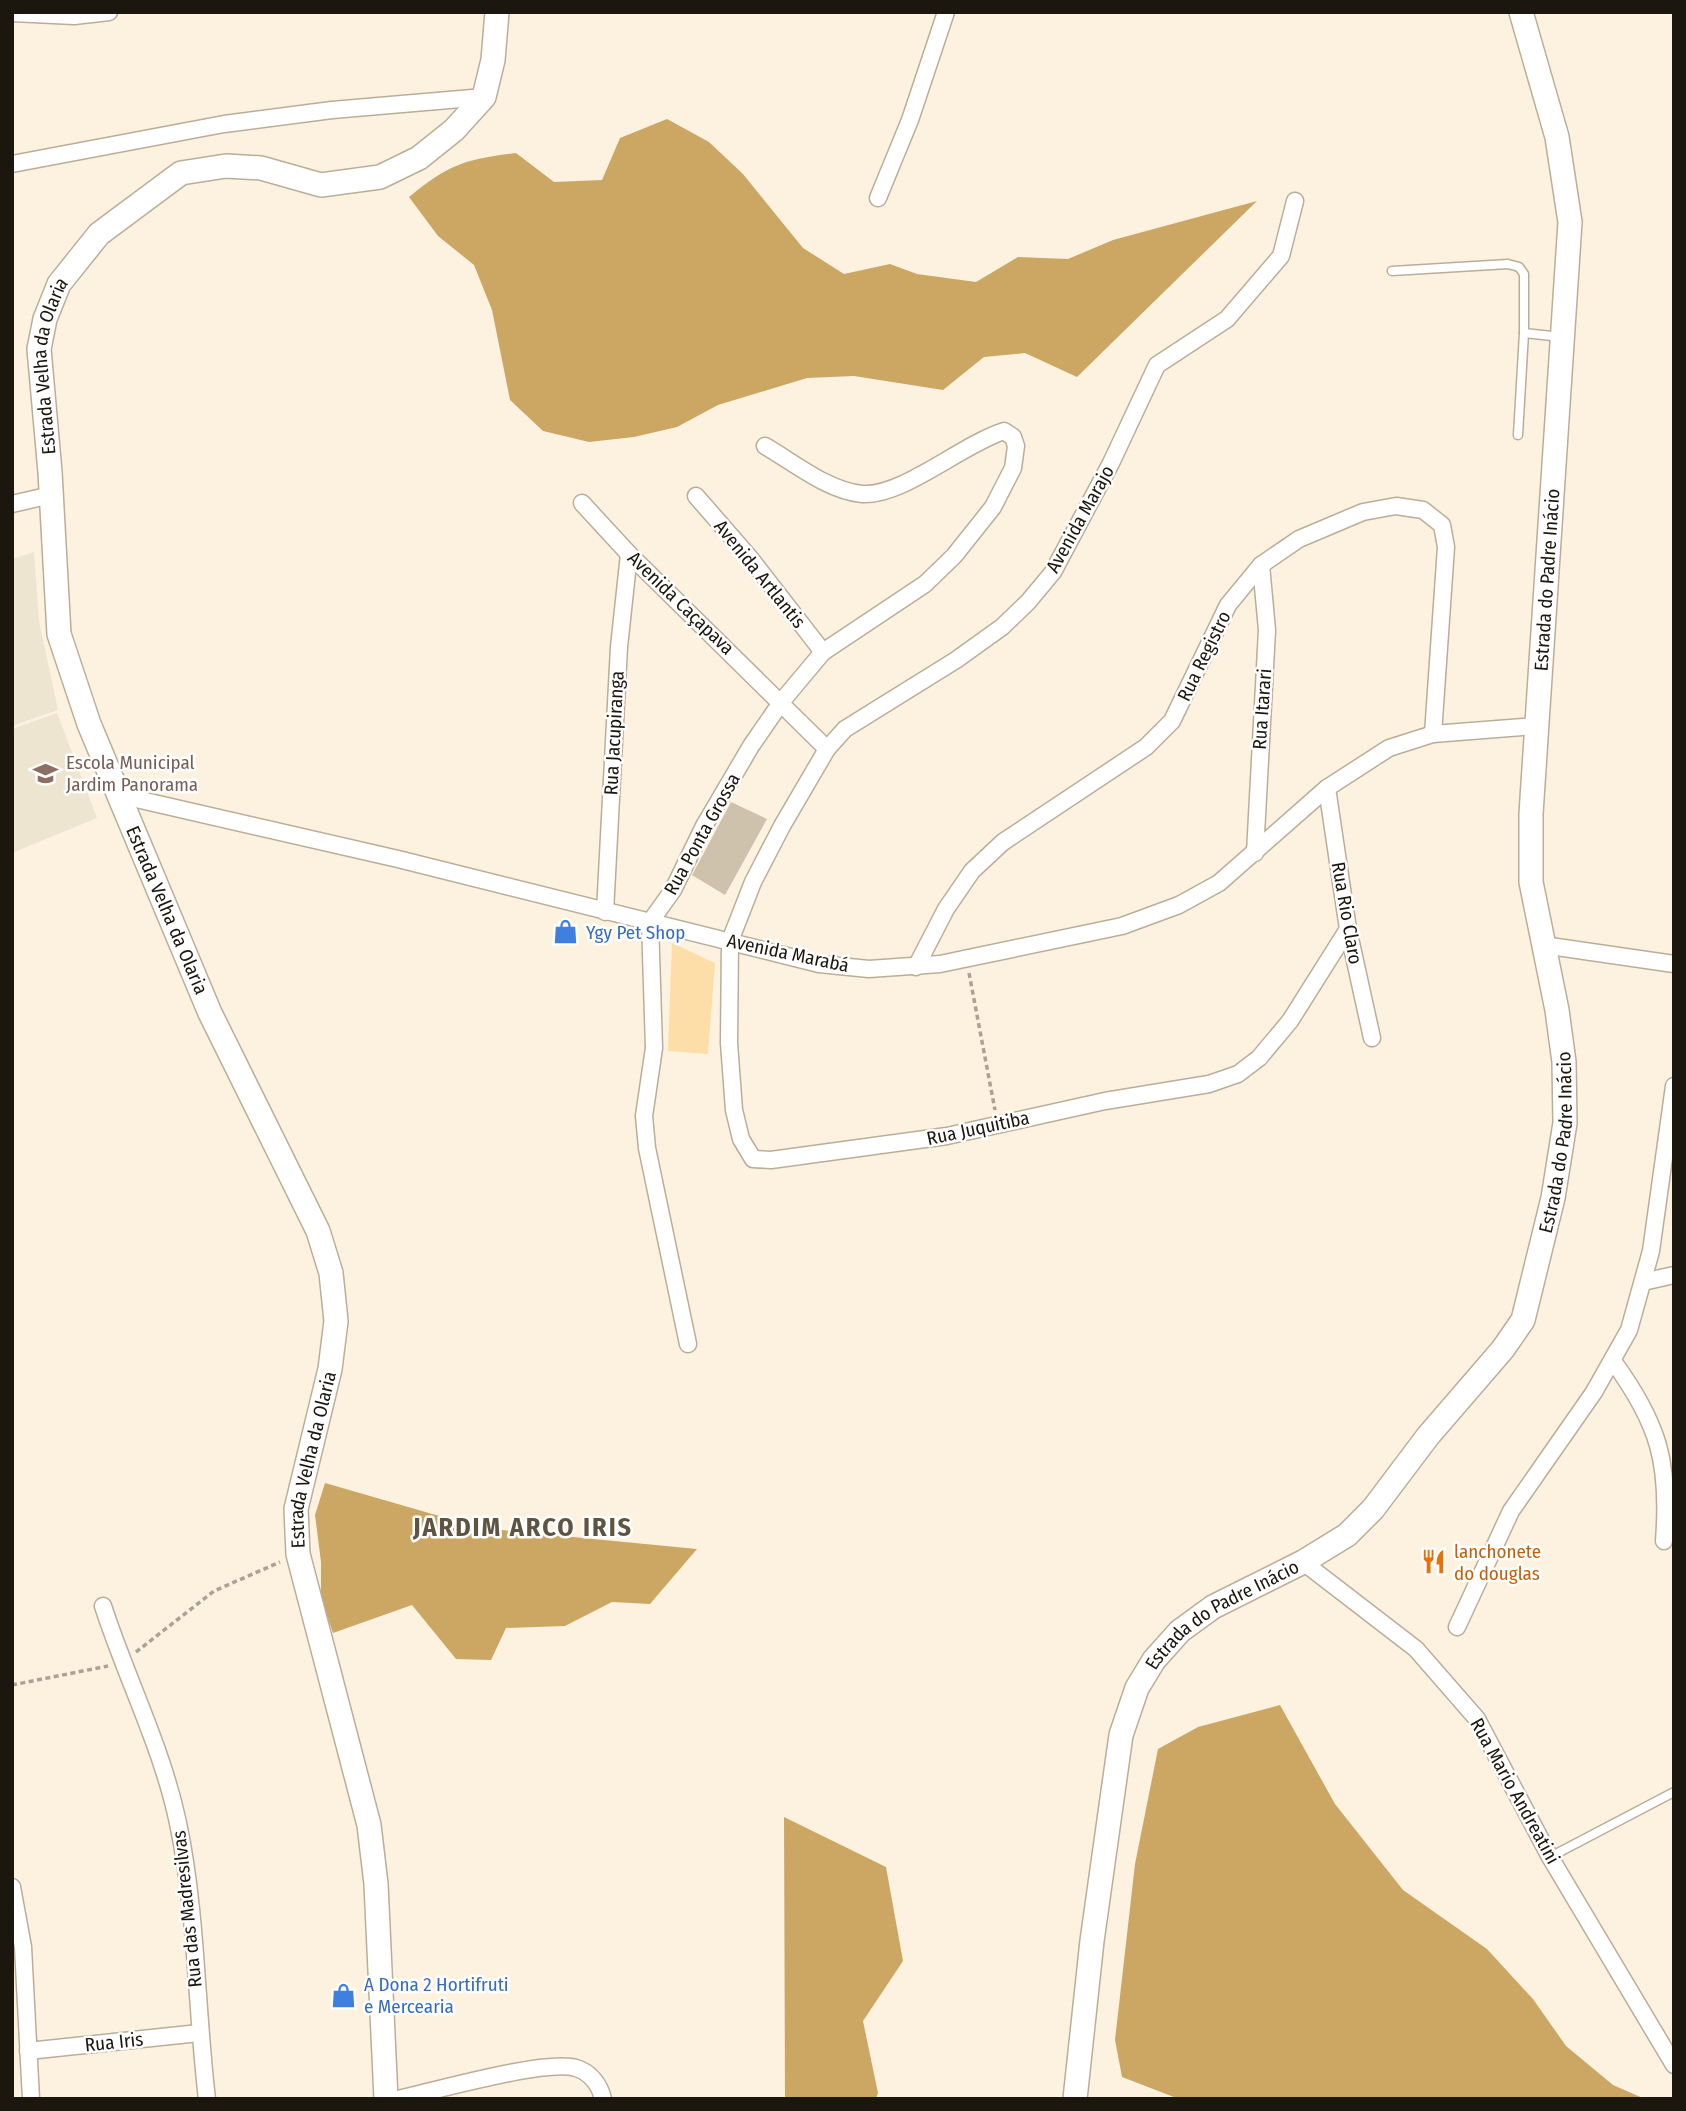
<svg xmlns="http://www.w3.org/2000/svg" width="1686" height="2111" font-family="'Fira Sans Condensed',sans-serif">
<rect width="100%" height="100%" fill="#fdf2e0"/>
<g fill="#eee5d0">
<path d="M34 552 39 621 58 710 12 726V559Z"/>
<path d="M57 713 97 818 12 853V729Z"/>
</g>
<path fill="#fddea9" d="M672 943 715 963 708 1054 668 1051Z"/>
<g fill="#cca764">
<path d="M667 119 709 142 743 174 803 248 844 274 890 264 917 274 976 282 1018 257 1068 259 1113 240 1257 201 1077 377 1025 353 984 357 943 390 854 376 807 378 718 405 677 427 634 437 589 442 543 431 510 400 492 310 474 265 438 236 409 197C449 164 466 159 516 153L554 182 602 180 620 138Z"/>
<path d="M325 1483 481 1528 697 1549 650 1604 612 1602 565 1626 506 1628 491 1660 456 1659 412 1605 333 1633 321 1598V1562L315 1515Z"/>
<path d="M1280 1705 1335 1804 1403 1890 1487 1949 1533 1999 1566 2046 1613 2085 1645 2099H1179L1122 2077 1115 2040 1135 1864 1158 1749 1198 1727Z"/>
<path d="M784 1817 886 1867 903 1961 863 2021 878 2093 876 2099H785Z"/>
</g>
<path fill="#cfc2ac" d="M731 802 767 819 725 895 692 875Z"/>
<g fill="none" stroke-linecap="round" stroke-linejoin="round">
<defs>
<g id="lane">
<path d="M1392 271 1508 264 1519 267 1524 274V333L1561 337"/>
<path d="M1518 435 1524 333"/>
<path d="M1550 1857 1674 1792"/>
</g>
<g id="street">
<path d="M12 13 74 16 109 12"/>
<path d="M12 164 224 124 332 110 484 97"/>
<path d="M878 198 910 120 946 12"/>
<path d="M1295 201 1281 256 1227 319 1157 365 1111 463 1053 572 1028 602 1002 627 956 660 845 729 827 749 782 826 753 882 730 941 729 1043 734 1110 741 1139 753 1159 771 1160 947 1136 1105 1101 1209 1084 1238 1074 1259 1058 1290 1021 1348 929"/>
<path d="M696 496 750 558 823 652"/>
<path d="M582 503 629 554 827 749"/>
<path d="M12 504 51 495"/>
<path d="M1327 788 1348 929 1372 1038"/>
<path d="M119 795 398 859 819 964 869 969 940 964 1122 926 1179 905 1219 883 1327 788 1389 748 1433 734 1537 726"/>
<path d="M1255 853 1267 630 1261 565"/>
<path d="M605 912 619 647 629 554"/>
<path d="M1543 945 1674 964"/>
<path d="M916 967 946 909 972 871 1003 842 1146 747 1172 721 1228 605 1261 565 1299 539 1363 512 1396 506 1423 510 1442 525 1446 547 1433 734"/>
<path d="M1643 1282 1674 1275"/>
<path d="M688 1344 647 1148 644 1116 654 1048 650 922 673 890 704 826 751 746 782 701 823 652 925 584 954 556 993 507 1013 468 1016 446 1013 437 1004 431C961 445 902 497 862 494 828 491 793 462 765 446"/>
<path d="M1613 1361C1659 1424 1670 1463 1664 1541"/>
<path d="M1303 1562 1416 1649 1477 1719 1550 1857 1674 2065"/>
<path d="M103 1606C127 1680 162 1747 178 1823 197 1913 196 2007 207 2099"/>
<path d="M1457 1627 1511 1511 1594 1392 1629 1330 1651 1251 1674 1086"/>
<path d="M12 1887 23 1947 31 2099"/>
<path d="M28 2051 199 2033"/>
<path d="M398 2099C434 2091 546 2059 576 2068 590 2072 600 2085 603 2099"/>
</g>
<g id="secondary">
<path id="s1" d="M386 2099 376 1884 369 1825 298 1554 296 1509 330 1369 336 1321 331 1273 318 1231 210 1013 89 724 59 634 50 472 39 349 45 319 59 284 99 234 181 173 226 166 261 168 321 185 380 177 419 158 454 130 484 97 493 60 497 12"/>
<path id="s2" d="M1075 2099 1092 1941 1121 1735 1137 1688 1154 1660 1180 1631 1213 1607 1303 1562 1347 1535 1373 1509 1428 1436 1503 1349 1523 1320 1553 1198 1565 1123 1564 1062 1557 1010 1531 882V814L1570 222 1557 137 1521 12"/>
</g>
</defs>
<use href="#lane" stroke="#baae99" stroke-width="11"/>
<use href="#street" stroke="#baae99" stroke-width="19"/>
<use href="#secondary" stroke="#baae99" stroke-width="26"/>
<g stroke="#aba294" stroke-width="3.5" stroke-dasharray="5 3.5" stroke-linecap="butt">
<path d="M969 973 995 1110"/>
<path d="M136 1652 214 1591 280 1562"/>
<path d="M12 1685 108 1666"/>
</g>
<use href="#lane" stroke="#fff" stroke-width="8"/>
<use href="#street" stroke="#fff" stroke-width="16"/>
<use href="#secondary" stroke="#fff" stroke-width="23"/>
</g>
<defs>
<symbol id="school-bare" viewBox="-9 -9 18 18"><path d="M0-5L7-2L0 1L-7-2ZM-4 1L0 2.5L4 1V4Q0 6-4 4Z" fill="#8d6e63" stroke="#fff" stroke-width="2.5" paint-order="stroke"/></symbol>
<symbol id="shop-bare" viewBox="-9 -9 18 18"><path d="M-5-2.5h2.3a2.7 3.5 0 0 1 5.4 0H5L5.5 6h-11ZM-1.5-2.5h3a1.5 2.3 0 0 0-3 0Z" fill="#3f7fe0" stroke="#fff" stroke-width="2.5" paint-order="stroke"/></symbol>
<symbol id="restaurant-bare" viewBox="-9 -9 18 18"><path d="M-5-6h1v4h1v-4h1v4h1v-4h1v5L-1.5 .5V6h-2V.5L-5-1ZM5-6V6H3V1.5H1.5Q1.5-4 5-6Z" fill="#e8710a" stroke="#fff" stroke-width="2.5" paint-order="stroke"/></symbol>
</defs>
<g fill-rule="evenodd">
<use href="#school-bare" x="28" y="756" width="35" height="35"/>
<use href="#shop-bare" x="548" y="914" width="35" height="35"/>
<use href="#restaurant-bare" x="1416" y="1544" width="35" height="35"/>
<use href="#shop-bare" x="326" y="1978" width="35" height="35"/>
</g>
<g text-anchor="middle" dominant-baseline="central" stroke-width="5" stroke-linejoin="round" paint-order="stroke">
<g font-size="19" fill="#1b170f" stroke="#fff">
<text stroke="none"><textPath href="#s1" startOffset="1806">Estrada Velha da Olaria</textPath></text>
<text transform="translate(1080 519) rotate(-61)">Avenida Marajo</text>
<text transform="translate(760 574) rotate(51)">Avenida Artlantis</text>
<text stroke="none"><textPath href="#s2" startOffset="1708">Estrada do Padre Inácio</textPath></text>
<text transform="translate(681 603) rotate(44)">Avenida Caçapava</text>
<text transform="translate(1204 656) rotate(-64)">Rua Registro</text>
<text transform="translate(1262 709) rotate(-86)">Rua Itarari</text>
<text transform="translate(614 733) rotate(-87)">Rua Jacupiranga</text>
<text transform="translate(702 834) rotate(-61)">Rua Ponta Grossa</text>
<text transform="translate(167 910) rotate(67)">Estrada Velha da Olaria</text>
<text transform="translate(1347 913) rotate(80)">Rua Rio Claro</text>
<text transform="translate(788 953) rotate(12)">Avenida Marabá</text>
<text transform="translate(978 1128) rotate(-12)">Rua Juquitiba</text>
<text stroke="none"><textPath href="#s2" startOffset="1141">Estrada do Padre Inácio</textPath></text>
<text stroke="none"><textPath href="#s1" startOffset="651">Estrada Velha da Olaria</textPath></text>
<text stroke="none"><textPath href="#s2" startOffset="532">Estrada do Padre Inácio</textPath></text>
<text transform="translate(1515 1791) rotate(61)">Rua Mario Andreatini</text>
<text transform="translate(187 1909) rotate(-96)">Rua das Madresilvas</text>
<text transform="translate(114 2042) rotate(-6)">Rua Iris</text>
</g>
<g font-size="19" fill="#785e54" stroke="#fff" text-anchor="start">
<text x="66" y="762">Escola Municipal<tspan x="66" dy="22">Jardim Panorama</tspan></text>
</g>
<g font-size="19" fill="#366cbe" stroke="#fff" text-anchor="start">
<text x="586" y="932">Ygy Pet Shop</text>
<text x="364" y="1984">A Dona 2 Hortifruti<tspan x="364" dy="22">e Mercearia</tspan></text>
</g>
<g font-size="19" fill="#c56008" stroke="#fff" text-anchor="start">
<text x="1454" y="1551">lanchonete<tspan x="1454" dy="22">do douglas</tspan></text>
</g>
<g font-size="26" font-weight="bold" letter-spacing="2" fill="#5f5441" stroke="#fff">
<text x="523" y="1527">JARDIM ARCO IRIS</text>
</g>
</g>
<rect width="1686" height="2111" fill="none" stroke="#1b170f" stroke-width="28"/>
</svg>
